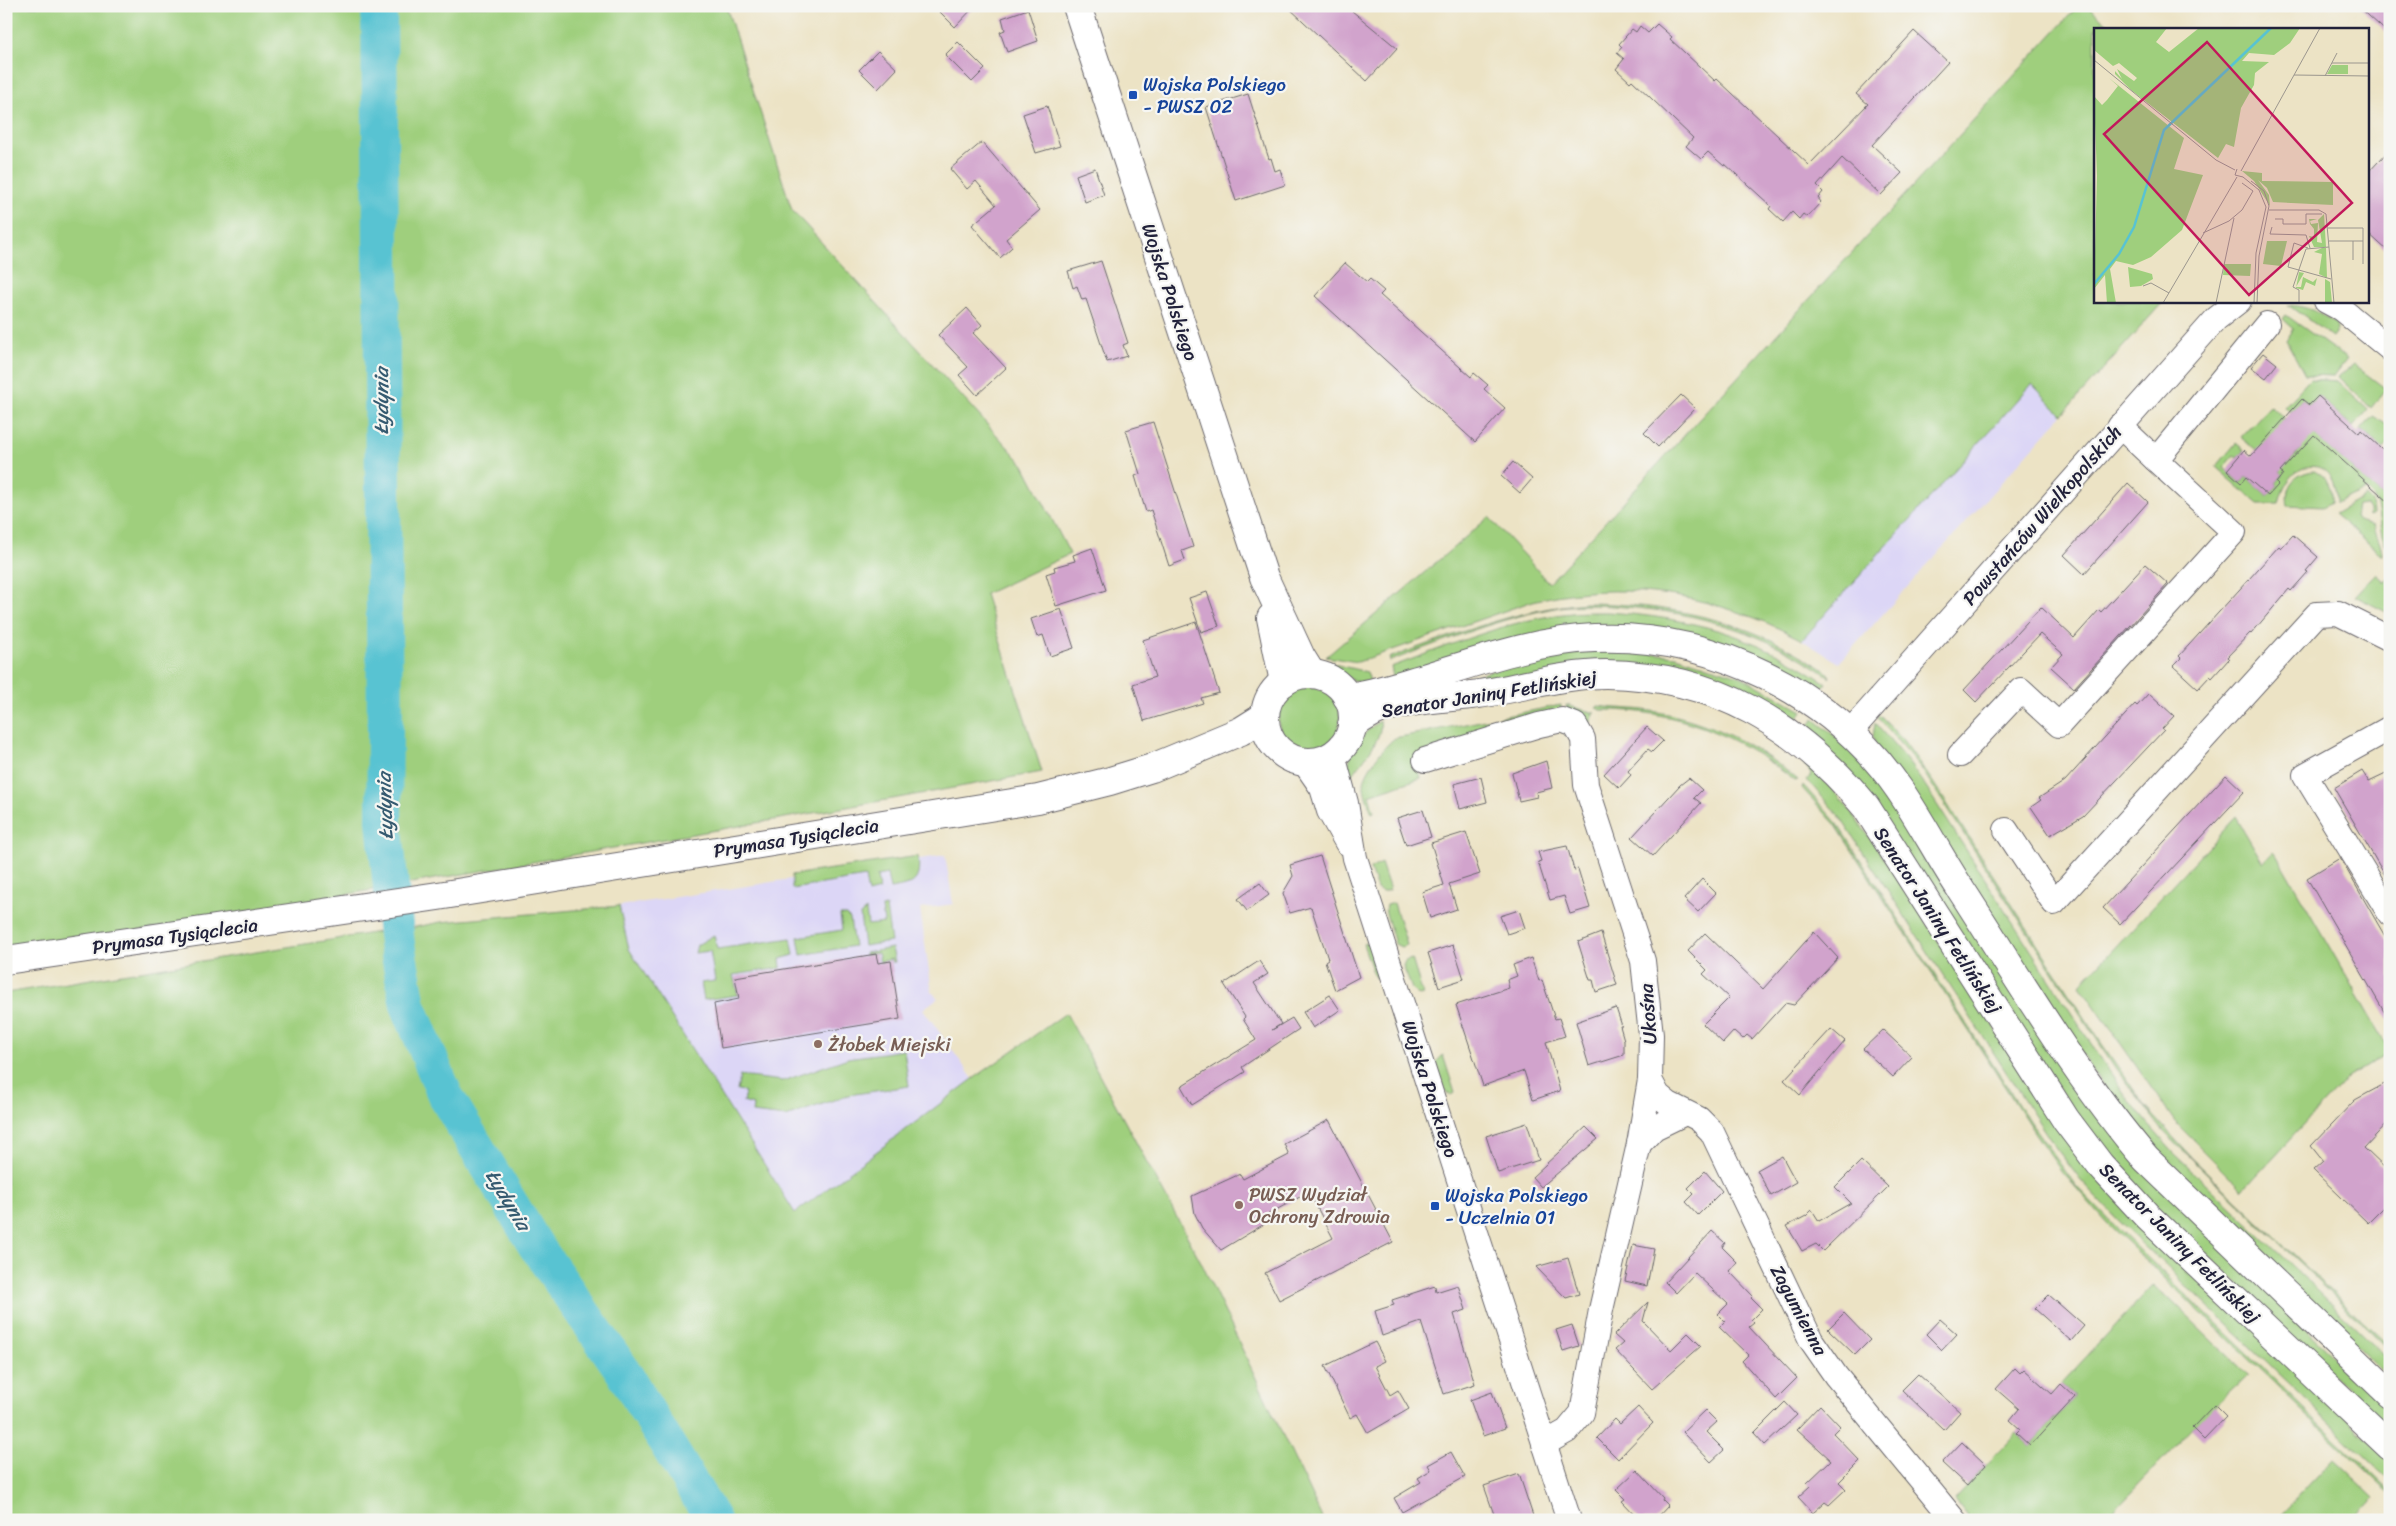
<svg xmlns="http://www.w3.org/2000/svg" width="2396" height="1526" font-family="Sriracha,sans-serif">
<rect width="100%" height="100%" fill="#f6f6f2"/>
<filter id="ink" filterUnits="userSpaceOnUse"><feTurbulence type="fractalNoise" baseFrequency=".02" numOctaves="2"/><feDisplacementMap in="SourceGraphic" scale="10" xChannelSelector="R" yChannelSelector="G"/><feConvolveMatrix kernelMatrix="1 2 1 2 8 2 1 2 1" color-interpolation-filters="sRGB"/></filter>
<filter id="wash" filterUnits="userSpaceOnUse"><feTurbulence type="fractalNoise" baseFrequency=".0096" numOctaves="4" result="noise"/><feDisplacementMap in="SourceGraphic" scale="20" xChannelSelector="R" yChannelSelector="G"/><feGaussianBlur stdDeviation="1.12" result="paint"/><feColorMatrix in="noise" values="0 0 0 0 0 0 0 0 0 0 0 0 0 0 0 0 0 1.4 0 .05"/><feComposite in="paint" operator="in"/></filter>
<g filter="url(#wash)">
<rect width="100%" height="100%" fill="#ece3c5"/>
<g fill="#dcd6f6">
<path d="M2032 383 2062 415 1839 663 1802 640Z"/>
<path d="M945 855 953 904 920 909 932 992 938 998 923 1009 973 1079 795 1214 629 949 619 906Z"/>
</g>
<g fill="#9fcf7d" stroke="#60785c">
<path d="M6 6H726L792 210 1024 465 1070 554 985 594 1042 772C697 835 351 892 6 955Z"/>
<path d="M2078 6H2088L2113 29H2095V301H2164L2062 415 2032 384 1802 640C1784 631 1765 621 1746 615 1678 590 1604 583 1533 601L1358 662 1326 657 1489 517 1549 583Z"/>
<path d="M2288 305C2307 306 2321 313 2336 324L2337 330 2332 337Z"/>
<path d="M2286 315 2347 359 2334 376 2305 375 2286 340 2294 329 2283 319Z"/>
<path d="M2353 364 2386 389 2371 408 2338 377Z"/>
<path d="M2310 379 2337 381 2368 410 2353 427 2318 396 2309 405 2302 399 2291 412 2284 407Z"/>
<path d="M2270 406 2285 419 2256 451 2241 437Z"/>
<path d="M2373 416 2390 427V441L2380 452 2375 442 2361 430Z"/>
<path d="M2309 430 2390 503V550C2373 532 2386 501 2365 490L2336 503C2337 453 2289 455 2279 504H2258L2216 467 2236 443 2244 450 2237 458 2234 456 2224 468 2241 483 2246 477 2268 496 2278 485 2276 483 2283 475 2278 469C2294 463 2304 446 2309 430Z"/>
<path d="M2314 471C2328 478 2332 487 2331 502L2323 507 2288 505C2284 486 2295 473 2314 471Z"/>
<path d="M2366 496 2372 502 2373 514 2369 516V510L2366 505 2357 506 2355 518 2359 521 2373 525C2375 533 2383 548 2382 555L2334 514Z"/>
<path d="M2376 574 2385 582 2390 577V614L2355 596Z"/>
<path d="M1586 603C1664 604 1740 618 1807 659 1814 664 1828 670 1830 677 1769 634 1699 612 1625 607 1604 605 1581 604 1560 607 1502 617 1446 640 1390 661L1389 658C1453 635 1518 609 1586 603Z"/>
<path d="M1607 612C1692 618 1755 634 1826 683L1817 694 1672 633 1394 681 1391 667C1449 646 1510 619 1572 613 1584 612 1595 612 1607 612Z"/>
<path d="M1612 649 1676 656 1742 677 1803 711 1795 722 1707 679 1419 694 1532 658Z"/>
<path d="M1325 662 1367 672 1371 684 1352 680Z"/>
<circle cx="1309" cy="718" r="31"/>
<path d="M1561 705V711L1540 714 1415 755 1421 778 1369 795 1374 812 1372 813C1369 804 1363 792 1364 783 1365 771 1385 745 1395 738Z"/>
<path d="M1566 705 1595 713 1589 725 1583 717 1567 711Z"/>
<path d="M1598 706C1616 709 1634 708 1651 711 1706 719 1755 744 1798 780L1795 781C1738 735 1675 709 1601 710L1596 708Z"/>
<path d="M1880 716 1903 740 1931 779 2102 1044 2145 1106 2192 1158 2390 1347V1350L2163 1131 2116 1069 1921 768 1878 718Z"/>
<path d="M1814 719 1843 743 1874 776 2014 990 2288 1313 2390 1410V1430L2140 1191 2087 1129 1805 730Z"/>
<path d="M1380 721C1384 737 1363 760 1354 773L1347 776C1347 754 1362 732 1380 721Z"/>
<path d="M1875 723 1909 763 1925 786 2090 1042 2130 1102 2148 1124 2173 1152 2390 1360V1379L2128 1123 1876 745 1873 737Z"/>
<path d="M1792 753 1813 769 1840 798 1858 821 1901 883 2065 1137 2390 1461V1481L2119 1221 2081 1181 2053 1144 1840 817 1807 780 1811 775 1807 767Z"/>
<path d="M1803 785 1836 822 2030 1122 2076 1186 2121 1232 2390 1491V1494L2108 1224 2062 1172 2036 1135 1835 824 1802 788Z"/>
<path d="M2236 817 2263 863 2274 851 2390 1052 2347 1078 2243 1190 2175 1122 2080 985Z"/>
<path d="M918 856C921 882 915 885 890 889L887 874 877 876 879 890 868 893 865 877 792 889V875Z"/>
<path d="M1381 863 1390 890 1382 892 1377 889 1370 869Z"/>
<path d="M1394 903 1407 945 1401 947 1395 944 1385 910 1386 905Z"/>
<path d="M619 906 629 949 795 1213 973 1079 1066 1013 1201 1262 1323 1520H6V993L391 930 396 943 400 930 441 922Z"/>
<path d="M886 907 891 942 864 946 860 915 866 910 868 925 884 923 882 908Z"/>
<path d="M840 915H846L850 919 854 946 801 955 798 937 842 930Z"/>
<path d="M714 935 717 949 791 938 794 955 780 959 781 968 733 975 738 995 704 1000 701 983 715 981 710 951 695 953 697 945Z"/>
<path d="M1365 943 1370 946 1379 973 1375 978 1363 944Z"/>
<path d="M892 948 895 962H892V959L880 962 878 953 865 955V953Z"/>
<path d="M1412 959 1423 995 1419 996 1412 989 1403 966 1405 961Z"/>
<path d="M904 1050 909 1086 848 1095 786 1117 752 1113 753 1105 743 1102 745 1092 737 1091 740 1076 783 1081 848 1058Z"/>
<path d="M1443 1055 1455 1093 1450 1095 1445 1092 1436 1062Z"/>
<path d="M2154 1284 2248 1375 2192 1428 2105 1520H1970L1954 1500 2016 1433 2030 1446 2075 1397 2061 1384Z"/>
<path d="M2334 1459 2374 1497 2352 1520H2277Z"/>
</g>
<g fill="none" stroke-linecap="round" stroke-linejoin="round">
<path stroke="#58c3d2" stroke-width="36" d="M379 6 385 734 384 821 397 944 408 1005 445 1095 536 1246 621 1368 713 1520"/>
</g>
<g id="blocks">
<g fill="#d1a3cc">
<path d="M934 6H975L955 27Z"/>
<path d="M1287 6H1346L1397 48 1367 81Z"/>
<path d="M2358 6H2390V35Z"/>
<path d="M1028 9 1038 41 1007 52 1000 32 1005 30 1002 18Z"/>
<path d="M1657 24 1672 37 1670 39 1715 81 1717 79 1809 165 1868 104 1856 94 1914 31 1948 62 1872 145 1902 173 1881 195 1842 158 1817 186 1823 192 1818 198 1821 202 1807 217 1803 214 1799 219 1792 212 1783 222 1769 209 1771 206 1725 164 1724 166 1708 152 1701 159 1686 146 1693 138 1632 80 1630 82 1616 69 1624 59 1617 53 1622 47 1619 44 1632 29 1636 32 1640 26 1648 33Z"/>
<path d="M958 42 985 69 972 82 945 55Z"/>
<path d="M878 51 897 69 878 89 859 70Z"/>
<path d="M1248 94 1269 159 1271 158 1275 171 1280 169 1285 185 1236 201 1206 107Z"/>
<path d="M1047 106 1060 146 1036 153 1023 114Z"/>
<path d="M982 142 1040 210 1006 239 1012 247 1000 258 972 225 996 205 976 181 967 189 950 169Z"/>
<path d="M2390 149V253L2367 232V174Z"/>
<path d="M1095 168 1104 195 1085 202 1076 175Z"/>
<path d="M1101 261 1128 343 1123 345 1127 356 1107 362 1086 299 1082 300 1077 286 1073 288 1068 271Z"/>
<path d="M1345 263 1367 282 1370 279 1384 291 1380 295 1471 377 1474 373 1488 385 1484 389 1505 408 1475 442 1315 296Z"/>
<path d="M967 308 982 325 973 333 1006 368 977 395 959 375 968 367 938 335Z"/>
<path d="M2263 353 2277 364 2266 378 2251 367Z"/>
<path d="M1681 395 1695 408 1658 447 1644 433Z"/>
<path d="M2318 396 2359 433 2361 430 2390 456V503L2314 435 2280 472 2283 474 2276 483 2278 485 2268 496 2246 477 2241 483 2227 470 2244 450 2251 456 2302 399 2309 405Z"/>
<path d="M1153 422 1193 547 1182 551 1185 560 1169 566 1151 510 1146 512 1135 476 1140 474 1126 430Z"/>
<path d="M1513 462 1532 479 1520 493 1501 476Z"/>
<path d="M2128 483 2148 502 2084 574 2064 555Z"/>
<path d="M2293 535 2318 557 2306 571 2308 572 2291 591 2289 589 2251 634 2250 633 2227 657 2229 659 2212 678 2210 676 2198 689 2173 666 2181 658 2179 656 2279 546 2281 548Z"/>
<path d="M1092 548 1106 590 1056 606 1046 574 1055 571 1054 567 1075 561 1073 555Z"/>
<path d="M2145 564 2168 584 2074 688 2051 667 2063 654 2040 634 1976 702 1964 690 2041 607 2074 638 2099 610 2101 612Z"/>
<path d="M1207 592 1219 626 1201 632 1189 598Z"/>
<path d="M1061 609 1074 648 1050 656 1043 635 1037 637 1031 619Z"/>
<path d="M1196 622 1219 693 1201 698 1203 703 1144 721 1133 684 1155 677 1143 640Z"/>
<path d="M2149 693 2174 716 2162 729 2164 730 2083 816 2050 835 2031 807 2041 800 2039 798 2065 781 2135 704 2137 706Z"/>
<path d="M1647 727 1663 741 1652 752 1648 749 1628 771 1631 775 1619 788 1604 774Z"/>
<path d="M1546 761 1552 788 1536 792 1537 797 1519 801 1512 773Z"/>
<path d="M2362 771 2369 782 2390 772V884L2334 788Z"/>
<path d="M2226 775 2244 792 2120 924 2103 908Z"/>
<path d="M1481 777 1487 802 1460 809 1454 784Z"/>
<path d="M1689 778 1702 790 1694 798 1701 803 1653 856 1632 837 1680 785Z"/>
<path d="M1423 810 1431 837 1406 845 1397 818Z"/>
<path d="M1466 832 1480 874 1449 884 1457 909 1430 918 1422 892 1444 885 1431 843Z"/>
<path d="M1567 846 1574 870 1578 869 1590 908 1570 914 1564 896 1550 900 1538 862 1541 861 1538 852Z"/>
<path d="M1320 856 1359 977 1335 990 1325 961 1328 959 1311 907 1290 913 1283 893 1293 876 1290 865Z"/>
<path d="M2340 858 2390 945V1022L2307 878Z"/>
<path d="M1702 879 1716 893 1698 912 1684 899Z"/>
<path d="M1260 883 1269 895 1247 911 1238 899Z"/>
<path d="M1519 910 1525 928 1507 934 1500 916Z"/>
<path d="M1814 932 1838 958 1794 1005 1785 1003 1752 1039 1747 1035 1743 1039 1734 1031 1723 1043 1703 1024 1729 998 1703 974 1707 970 1688 951 1705 933 1763 989Z"/>
<path d="M1601 933 1617 985 1596 992 1593 980H1590L1578 942Z"/>
<path d="M1453 945 1464 979 1439 987 1428 953Z"/>
<path d="M876 954 878 963 891 961 900 1019 721 1048 714 1004 739 999 735 977Z"/>
<path d="M1531 958 1539 981 1542 980 1555 1019 1559 1018 1565 1036 1546 1042 1560 1091 1533 1100 1524 1071 1483 1086 1456 1005 1509 988 1507 980 1517 976 1513 965Z"/>
<path d="M1259 961 1268 974 1254 983 1281 1024 1272 1030 1292 1018 1299 1029 1242 1067 1245 1072 1192 1105 1181 1086 1256 1040 1243 1019 1245 1017 1224 984Z"/>
<path d="M1330 995 1340 1010 1313 1028 1303 1012Z"/>
<path d="M1616 1008 1622 1026H1620L1624 1040V1055L1589 1066 1576 1022Z"/>
<path d="M1831 1029 1845 1041 1800 1095 1784 1080Z"/>
<path d="M1883 1030 1912 1057 1893 1077 1863 1049Z"/>
<path d="M2390 1081V1120L2364 1148 2390 1173V1201L2368 1223 2313 1170 2323 1161 2311 1146 2355 1100Z"/>
<path d="M1329 1120 1393 1242 1279 1300 1265 1273 1333 1238 1309 1192 1263 1217 1266 1223 1221 1250 1202 1228 1195 1214 1192 1196 1240 1174 1243 1179 1289 1155 1284 1144Z"/>
<path d="M1527 1123 1539 1160 1498 1173 1486 1136Z"/>
<path d="M1586 1127 1598 1139 1541 1187 1532 1177Z"/>
<path d="M1782 1156 1796 1182 1771 1196 1757 1170Z"/>
<path d="M1861 1161 1888 1187 1823 1251 1816 1244 1802 1251 1787 1226 1806 1216 1812 1210 1819 1221 1851 1203 1835 1187Z"/>
<path d="M1705 1171 1722 1191 1698 1215 1686 1202 1694 1194 1688 1188Z"/>
<path d="M1712 1231 1725 1243 1722 1247 1737 1262 1729 1271 1753 1296 1751 1298 1762 1309 1751 1320 1754 1323 1749 1327 1797 1378 1776 1399 1742 1361 1748 1355 1719 1327 1725 1321 1718 1314 1728 1304 1695 1273 1676 1293 1665 1282Z"/>
<path d="M1633 1245 1654 1249 1647 1286 1625 1281Z"/>
<path d="M1568 1258 1579 1294 1566 1298 1536 1267Z"/>
<path d="M1458 1285 1466 1310 1454 1314 1475 1384 1444 1394 1421 1322 1382 1336 1375 1311 1394 1305 1392 1300 1435 1286 1436 1292Z"/>
<path d="M2049 1295 2084 1326 2071 1341 2035 1309Z"/>
<path d="M1648 1302 1643 1321 1671 1350 1688 1333 1701 1346 1652 1389 1615 1350 1623 1343 1614 1335Z"/>
<path d="M1844 1313 1870 1340 1855 1355 1828 1329Z"/>
<path d="M1940 1319 1957 1334 1942 1350 1926 1334Z"/>
<path d="M1572 1325 1579 1346 1563 1351 1556 1330Z"/>
<path d="M1375 1342 1385 1361 1375 1366 1390 1395 1398 1390 1409 1409 1368 1433 1357 1414 1350 1418 1325 1366Z"/>
<path d="M2015 1368 2020 1373 2024 1369 2052 1394 2061 1384 2075 1397 2030 1446 2016 1433 2020 1429 2010 1420 2019 1409 1996 1389Z"/>
<path d="M1918 1374 1960 1412 1944 1430 1902 1390Z"/>
<path d="M1492 1392 1505 1428 1483 1436 1470 1400Z"/>
<path d="M1785 1402 1797 1415 1765 1445 1754 1433Z"/>
<path d="M1820 1405 1840 1426 1833 1433 1860 1461 1839 1482 1846 1489 1829 1505 1825 1502 1813 1513 1798 1497 1810 1486 1807 1483 1831 1460 1797 1429Z"/>
<path d="M2214 1405 2226 1417 2204 1440 2192 1428Z"/>
<path d="M1638 1407 1653 1423 1618 1459 1597 1438 1615 1419 1620 1424Z"/>
<path d="M1705 1410 1717 1422 1706 1432 1724 1450 1711 1462 1682 1432Z"/>
<path d="M1962 1442 1986 1465 1967 1486 1942 1463Z"/>
<path d="M1451 1452 1465 1477 1402 1512 1394 1498 1421 1482 1418 1478 1431 1470 1428 1465Z"/>
<path d="M1637 1470 1663 1498 1662 1500 1668 1506 1655 1520H1640L1622 1501 1625 1499 1616 1490Z"/>
<path d="M1519 1474 1533 1516 1521 1520H1496L1484 1486Z"/>
</g>
</g>
</g>
<g filter="url(#ink)">
<use href="#blocks" fill-opacity="0" stroke="#69666b" stroke-width="1"/>
<g fill="none" stroke-linecap="round" stroke-linejoin="round">
<defs>
<g id="minor">
<path d="M2326 301 2341 309 2390 349"/>
<path d="M2120 426 2156 460"/>
<path d="M2390 728 2305 775 2390 914"/>
<path d="M1849 733 2216 319 2239 301"/>
<path d="M1333 755 1346 803 1355 858 1569 1520"/>
<path d="M1960 755 2021 690 2059 725 2234 532 2156 460 2267 324"/>
<path d="M1425 760 1539 725 1562 720 1575 725 1583 739 1586 785 1643 961 1651 1035 1650 1080 1639 1144 1601 1310 1582 1413 1567 1431 1544 1444"/>
<path d="M1304 762 1322 788 1329 811 1347 843"/>
<path d="M2006 830 2054 903 2317 614 2338 613 2390 639"/>
<path d="M1650 1080 1658 1095 1669 1104 1699 1119 1712 1132 1811 1340 1836 1376 1954 1520"/>
<path d="M1639 1144 1654 1128 1685 1113"/>
</g>
<g id="major">
<path d="M1077 6 1264 577 1301 657 1311 673"/>
<path d="M1271 618 1284 682"/>
<circle cx="1309" cy="718" r="44"/>
<path d="M1347 697C1374 694 1399 685 1424 678 1479 661 1537 640 1594 638 1712 633 1832 692 1899 789 1921 821 1939 856 1960 888 2020 980 2075 1076 2146 1159L2390 1394"/>
<path d="M1352 725C1360 720 1369 714 1378 710 1402 700 1451 698 1479 694 1521 688 1563 674 1606 674 1715 675 1798 725 1866 807L2066 1120 2100 1165 2147 1216 2390 1446"/>
<path d="M6 960 438 896 1038 799 1110 781 1152 768 1241 731 1265 716"/>
</g>
</defs>
<use href="#minor" stroke="#69666b" stroke-width="26"/>
<use href="#major" stroke="#69666b" stroke-width="30"/>
<use href="#minor" stroke="#fff" stroke-width="24"/>
<use href="#major" stroke="#fff" stroke-width="28"/>
</g>
</g>
<g fill="#1a4fb4" stroke="#f6f6f2" stroke-width="2">
<rect x="1128" y="90" width="10" height="10" rx="2.5"/>
<rect x="1430" y="1201" width="10" height="10" rx="2.5"/>
</g>
<g fill="#8d6e63" stroke="#f6f6f2" stroke-width="2">
<circle cx="818" cy="1044" r="5"/>
<circle cx="1239" cy="1205" r="5"/>
</g>
<g text-anchor="middle" dominant-baseline="central" stroke-width="4.5" stroke-linejoin="round" paint-order="stroke">
<g font-size="19" fill="#164399" stroke="#f6f6f2" text-anchor="start">
<text x="1143" y="84">Wojska Polskiego<tspan x="1143" dy="22">- PWSZ 02</tspan></text>
<text x="1445" y="1195">Wojska Polskiego<tspan x="1445" dy="22">- Uczelnia 01</tspan></text>
</g>
<g font-size="19" fill="#22223b" stroke="#f6f6f2">
<text transform="translate(1170 292) rotate(72)">Wojska Polskiego</text>
<text transform="translate(2042 515) rotate(-49)">Powstańców Wielkopolskich</text>
<text transform="translate(1489 694) rotate(-9)">Senator Janiny Fetlińskiej</text>
<text transform="translate(796 838) rotate(-9)">Prymasa Tysiąclecia</text>
<text transform="translate(1938 920) rotate(57)">Senator Janiny Fetlińskiej</text>
<text transform="translate(175 936) rotate(-8)">Prymasa Tysiąclecia</text>
<text transform="translate(1648 1014) rotate(-94)">Ukośna</text>
<text transform="translate(1430 1089) rotate(72)">Wojska Polskiego</text>
<text transform="translate(2180 1243) rotate(45)">Senator Janiny Fetlińskiej</text>
<text transform="translate(1799 1310) rotate(62)">Zagumienna</text>
</g>
<g font-size="19" fill="#785e54" stroke="#f6f6f2" text-anchor="start">
<text x="828" y="1044">Żłobek Miejski</text>
<text x="1249" y="1194">PWSZ Wydział<tspan x="1249" dy="22">Ochrony Zdrowia</tspan></text>
</g>
<g font-size="20" font-style="italic" fill="#355a70" stroke="#f6f6f2">
<text transform="translate(381 401) rotate(-90)">Łydynia</text>
<text transform="translate(385 806) rotate(-92)">Łydynia</text>
<text transform="translate(508 1200) rotate(59)">Łydynia</text>
</g>
</g>
<g transform="translate(2094 28)">
<rect width="275" height="275" fill="#ece3c5"/>
<path d="M0 0H73L62 14 75 24 105 0H206L196 15 180 27 155 25 148 33 175 34 161 45 160 57 147 80 140 119 132 116 124 130 37 62 21 46V43L28 51 23 41 40 53 43 50 25 35 19 38 0 22ZM238 37H254V46H233ZM15 50 90 110 80 141 109 147 88 202 57 229 39 237 22 233 16 241 22 275H13L11 247 0 261 3 148 0 68 8 77 13 72 24 58ZM148 143 168 145V153L239 154V177L179 174 173 160 164 152 175 167 176 178 160 153ZM230 186 232 219H220L215 208 220 209V201L216 196 215 191H223L216 193 217 196 224 195 223 214 228 215 224 192ZM173 213H193L187 238 169 236ZM228 220H232L233 250 225 246 228 226 220 224ZM130 236H157L156 248 129 247ZM34 239 58 246 59 251 47 258 36 259ZM205 244 210 245 202 259H207L209 249 219 254 223 250 221 258 212 254 209 262 202 260ZM231 251 236 254 238 275H231Z" fill="#9fcf7d"/>
<path fill="none" stroke="#58c3d2" stroke-width="2.5" d="M0 256 25 226 40 199 70 102 177 0"/>
<path fill="none" stroke="#9b968e" stroke-width="1" d="M0 32 122 132 141 142M238 35H275M200 47 275 48M231 48 243 25M143 141 141 147 149 149 165 162 172 179 162 225 160 275M147 143 226 0M157 153 170 163 175 178 165 228 163 275M175 182H225L232 186 240 275M181 191H189V196H212V186H228M178 199 176 206 212 207 216 220M234 200H269V236M109 205 135 193 148 182 159 163 148 155M235 213H259M214 220 200 215 194 239 237 251M259 232V213H269M49 258 57 255 75 265M69 275 143 149M122 275 140 190M205 275V262L199 259 212 221 235 219"/>
<path fill="#c2185b" fill-opacity="0.15" stroke="#c2185b" stroke-width="2.5" d="M113 14 258 175 155 267 10 106Z"/>
<rect width="275" height="275" fill="none" stroke="#22223b" stroke-width="2.5"/>
</g>
<rect width="2396" height="1526" fill="none" stroke="#f6f6f2" stroke-width="25"/>
</svg>
